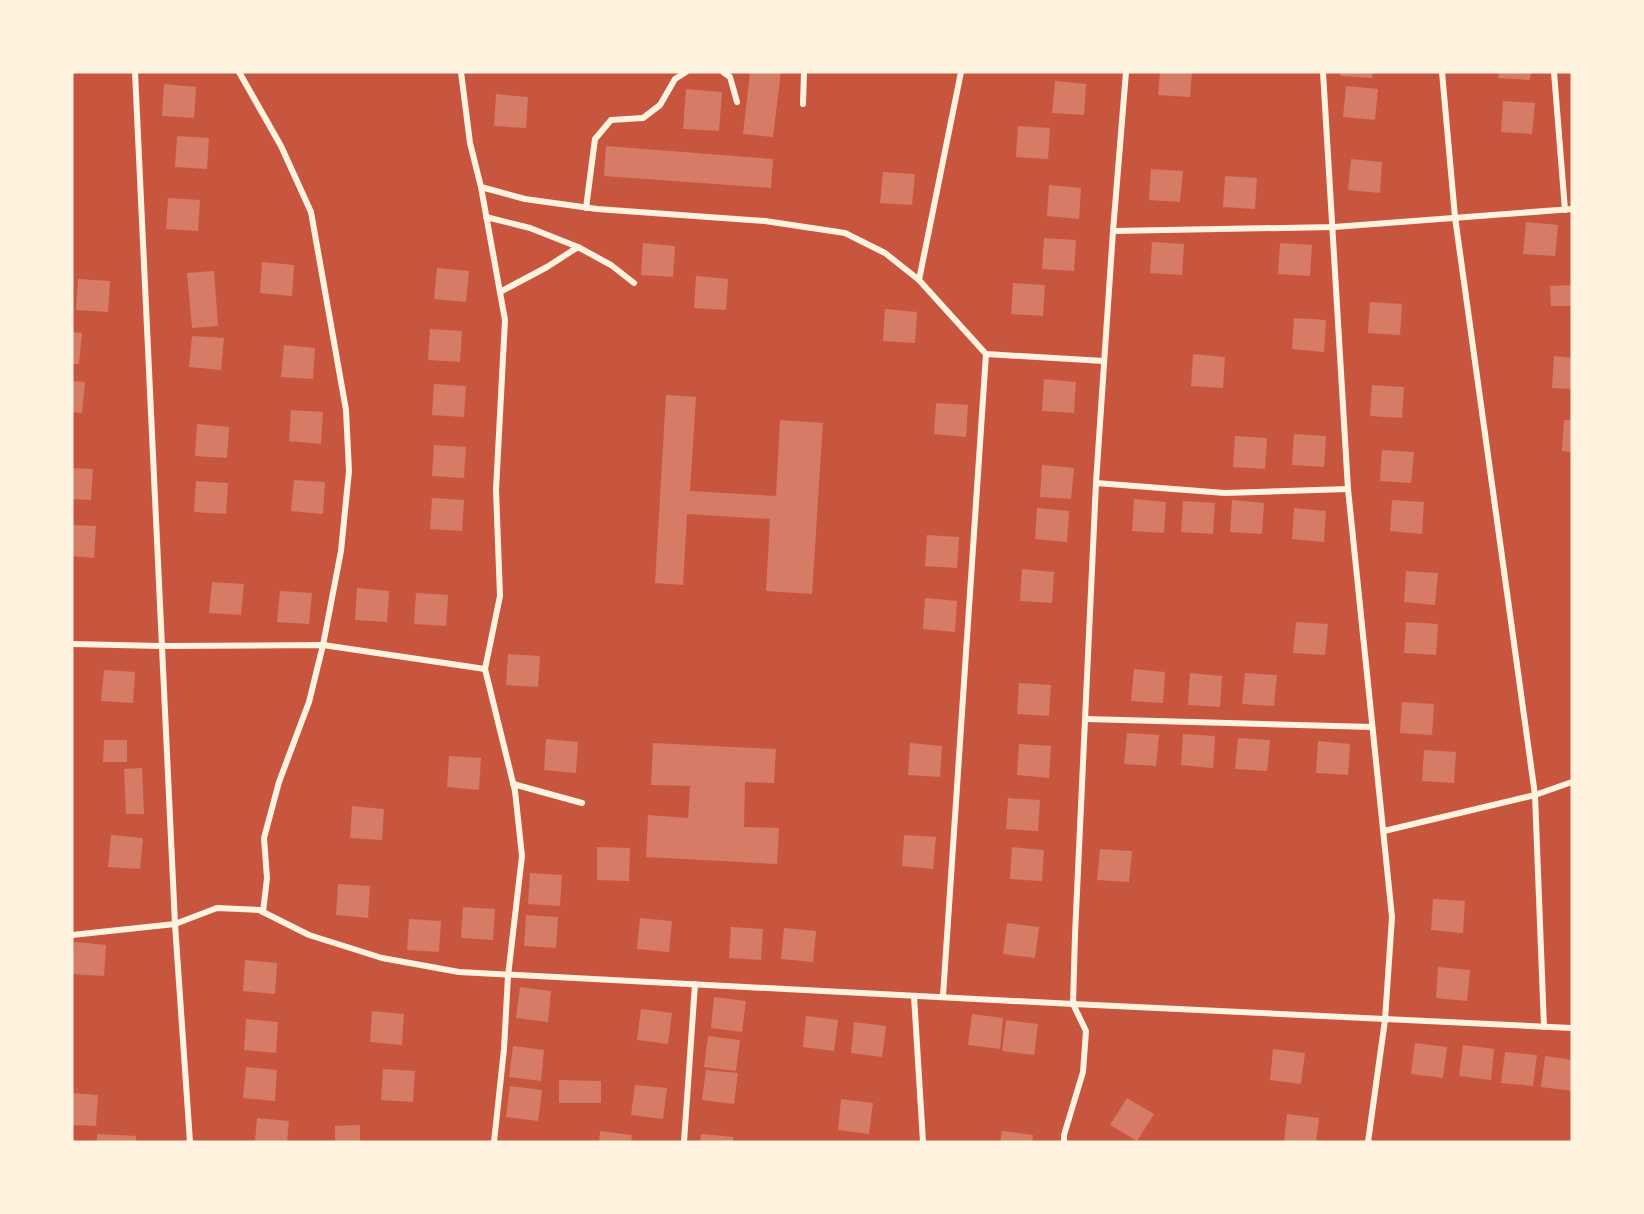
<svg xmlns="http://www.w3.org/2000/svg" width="1644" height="1214" font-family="Roboto,sans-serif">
<rect width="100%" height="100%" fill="#c8553d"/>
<g fill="#d67c66">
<path d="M750 72H781L773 137 743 134Z"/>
<path d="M1160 72H1192L1190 97 1158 95Z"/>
<path d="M1341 72H1373L1372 78 1340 76Z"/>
<path d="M1499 72H1531L1530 80 1498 78Z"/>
<path d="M1055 81 1086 84 1084 115 1052 113Z"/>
<path d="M164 84 196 87 194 118 162 116Z"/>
<path d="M1346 86 1378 89 1375 120 1343 117Z"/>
<path d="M686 89 722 92 719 131 683 129Z"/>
<path d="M496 94 528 97 526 128 494 126Z"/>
<path d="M1503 101 1535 103 1532 134 1501 132Z"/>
<path d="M1018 126 1050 128 1048 159 1016 157Z"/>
<path d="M177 136 209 138 207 169 175 167Z"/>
<path d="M606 146 773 159 771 188 604 176Z"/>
<path d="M1351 159 1382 162 1380 193 1348 190Z"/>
<path d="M1151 169 1183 171 1180 202 1149 200Z"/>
<path d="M883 172 915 174 912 205 880 203Z"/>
<path d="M1225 176 1257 178 1255 209 1223 207Z"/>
<path d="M1049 185 1081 188 1079 219 1047 216Z"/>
<path d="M168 198 200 200 198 231 166 229Z"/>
<path d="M1526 222 1558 225 1555 256 1523 254Z"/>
<path d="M1044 238 1076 240 1074 271 1042 269Z"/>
<path d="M1152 242 1184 244 1182 275 1150 273Z"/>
<path d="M643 243 675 246 673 277 641 275Z"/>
<path d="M1280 243 1312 245 1310 276 1278 274Z"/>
<path d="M262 262 294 265 292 296 260 293Z"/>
<path d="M437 268 469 271 466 302 434 299Z"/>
<path d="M214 271 218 326 192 328 187 273Z"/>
<path d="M696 276 728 279 726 310 694 308Z"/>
<path d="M78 279 110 281 108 312 76 310Z"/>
<path d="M1013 283 1045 285 1043 316 1011 314Z"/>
<path d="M1572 285V306H1551L1550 286Z"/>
<path d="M1370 302 1402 304 1400 335 1368 333Z"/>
<path d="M885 309 917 312 915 343 883 341Z"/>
<path d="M1294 318 1326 320 1324 352 1292 349Z"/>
<path d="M430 329 462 331 460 362 428 360Z"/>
<path d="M72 332 82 333 79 364H72Z"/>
<path d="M192 336 224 338 221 370 189 367Z"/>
<path d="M284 345 315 348 313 379 281 377Z"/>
<path d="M1193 354 1225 357 1223 388 1191 386Z"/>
<path d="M1554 356 1572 358V389L1552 388Z"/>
<path d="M1044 379 1076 382 1074 413 1042 411Z"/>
<path d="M72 381 85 382 82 413 72 412Z"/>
<path d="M434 384 466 386 464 417 432 415Z"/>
<path d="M1372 385 1404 387 1402 418 1370 416Z"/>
<path d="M666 395 696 397 690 491 776 496 780 420 823 423 812 594 766 591 770 519 687 514 683 585 655 583Z"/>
<path d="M936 403 968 405 966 437 934 434Z"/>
<path d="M291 410 323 412 321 444 289 441Z"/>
<path d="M1564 420H1572V452L1562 451Z"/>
<path d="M197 424 229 427 227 458 195 456Z"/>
<path d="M1294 434 1326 436 1324 467 1292 465Z"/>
<path d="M1235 436 1267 438 1265 469 1233 467Z"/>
<path d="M434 445 466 447 464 478 432 476Z"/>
<path d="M1382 450 1414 452 1411 483 1380 481Z"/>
<path d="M1042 465 1074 468 1071 499 1040 497Z"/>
<path d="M72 468 93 469 91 500 72 499Z"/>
<path d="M294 480 325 482 323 514 291 511Z"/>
<path d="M196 481 228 483 226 514 194 512Z"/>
<path d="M432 498 464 500 462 531 430 529Z"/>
<path d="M1134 499 1166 502 1164 533 1132 531Z"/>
<path d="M1232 500 1264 503 1262 534 1230 532Z"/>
<path d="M1392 500 1424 502 1422 534 1390 531Z"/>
<path d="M1183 501 1215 503 1213 534 1181 532Z"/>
<path d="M1037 508 1069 511 1067 542 1035 539Z"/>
<path d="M1294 508 1326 511 1324 542 1292 539Z"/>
<path d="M72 525 96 526 94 558 72 556Z"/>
<path d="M927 535 959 537 957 568 925 566Z"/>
<path d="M1022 569 1054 572 1052 603 1020 601Z"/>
<path d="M1406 571 1438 573 1435 605 1404 602Z"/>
<path d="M212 582 244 584 241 615 209 613Z"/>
<path d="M357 588 389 591 387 622 355 620Z"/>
<path d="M280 591 312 593 309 624 277 622Z"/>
<path d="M416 593 448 595 446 626 414 624Z"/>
<path d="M925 598 957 601 955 632 923 629Z"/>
<path d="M1296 622 1328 624 1325 655 1293 653Z"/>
<path d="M1406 622 1438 624 1436 655 1404 653Z"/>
<path d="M508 654 540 656 538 687 506 685Z"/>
<path d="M1134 669 1165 672 1163 703 1131 701Z"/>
<path d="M104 670 135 672 133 703 101 701Z"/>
<path d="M1190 673 1222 676 1220 707 1188 705Z"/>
<path d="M1245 673 1277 675 1274 706 1242 704Z"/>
<path d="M1019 683 1051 685 1049 716 1017 714Z"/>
<path d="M1402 702 1434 704 1432 735 1400 733Z"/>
<path d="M1127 733 1159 735 1156 766 1124 764Z"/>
<path d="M1183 734 1215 736 1213 768 1181 765Z"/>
<path d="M1238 738 1270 740 1267 771 1235 769Z"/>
<path d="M546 739 578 742 576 773 544 770Z"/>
<path d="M104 740H127V762H103Z"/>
<path d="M1318 741 1350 744 1348 775 1316 773Z"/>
<path d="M653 743 776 749 774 783 745 782 744 827 779 828 777 864 646 857 648 815 688 818 690 786 651 785Z"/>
<path d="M910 743 942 746 940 777 908 775Z"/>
<path d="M1019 744 1051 746 1049 778 1017 775Z"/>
<path d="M1424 750 1456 752 1454 783 1422 781Z"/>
<path d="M449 756 481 758 479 790 447 787Z"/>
<path d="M142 768 144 814H126L124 769Z"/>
<path d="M1008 798 1040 800 1038 831 1006 829Z"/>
<path d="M352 806 384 809 382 840 350 838Z"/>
<path d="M111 835 143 838 140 869 108 867Z"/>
<path d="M904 835 936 837 933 869 902 866Z"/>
<path d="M597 847 630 848 629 881 597 880Z"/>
<path d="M1012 847 1044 850 1042 881 1010 879Z"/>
<path d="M1100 849 1132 851 1129 882 1097 880Z"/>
<path d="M530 873 562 875 560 906 528 904Z"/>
<path d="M338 884 370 886 368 918 336 915Z"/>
<path d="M1433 899 1465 901 1463 933 1431 930Z"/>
<path d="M463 907 495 909 493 940 461 938Z"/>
<path d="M526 915 558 917 556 948 524 946Z"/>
<path d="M640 918 672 921 669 952 637 949Z"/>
<path d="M409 919 441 921 439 952 407 950Z"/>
<path d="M1007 923 1039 927 1035 958 1003 954Z"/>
<path d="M731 927 763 929 761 960 729 958Z"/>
<path d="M784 928 816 931 813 962 781 959Z"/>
<path d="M74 942 106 945 104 976 72 974Z"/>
<path d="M245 960 277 963 275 994 243 991Z"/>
<path d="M1438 967 1470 970 1467 1001 1436 998Z"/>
<path d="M520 987 551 991 548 1022 516 1018Z"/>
<path d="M714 997 746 1001 742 1032 711 1028Z"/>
<path d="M641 1009 672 1013 668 1044 637 1040Z"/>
<path d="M372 1011 404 1014 402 1045 370 1042Z"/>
<path d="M972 1014 1003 1018 1000 1049 968 1045Z"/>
<path d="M806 1016 838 1020 834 1051 803 1047Z"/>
<path d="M246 1019 278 1022 276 1053 244 1050Z"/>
<path d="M1006 1020 1038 1024 1034 1055 1002 1051Z"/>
<path d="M854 1022 886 1026 882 1057 851 1053Z"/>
<path d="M708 1036 740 1040 736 1071 704 1067Z"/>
<path d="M1415 1043 1447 1047 1443 1078 1411 1074Z"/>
<path d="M1463 1045 1494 1049 1491 1080 1459 1076Z"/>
<path d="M513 1046 544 1050 541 1081 509 1077Z"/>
<path d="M1273 1049 1305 1053 1301 1084 1270 1080Z"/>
<path d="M1505 1052 1537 1055 1533 1086 1501 1083Z"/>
<path d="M1545 1056 1572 1060V1091L1541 1087Z"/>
<path d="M246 1067 277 1070 275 1101 243 1098Z"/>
<path d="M383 1069 415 1071 413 1102 381 1100Z"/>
<path d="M706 1070 738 1073 734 1104 702 1100Z"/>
<path d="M559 1080 601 1081V1103H559Z"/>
<path d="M635 1085 667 1088 663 1119 631 1115Z"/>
<path d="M510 1086 542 1090 538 1121 506 1117Z"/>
<path d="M72 1093 98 1095 96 1126 72 1125Z"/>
<path d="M1127 1098 1154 1114 1137 1141 1110 1125Z"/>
<path d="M841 1099 873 1103 869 1134 838 1130Z"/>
<path d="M1287 1114 1319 1118 1316 1142H1284Z"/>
<path d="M257 1118 289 1121 287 1142H255Z"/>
<path d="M360 1125V1142H335V1126Z"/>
<path d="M600 1131 632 1135 631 1142H599Z"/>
<path d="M1002 1131 1033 1135 1032 1142H1000Z"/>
<path d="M97 1134 136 1136V1142H97Z"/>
<path d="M701 1134 733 1137V1142H700Z"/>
</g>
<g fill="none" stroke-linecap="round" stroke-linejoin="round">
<g stroke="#fff3e0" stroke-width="6">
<path d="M135 72 175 924 190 1142"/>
<path d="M239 72 281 146 311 212 346 410 349 471 341 551 323 645 309 702 279 782 264 838 267 878 263 912"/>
<path d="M461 72 470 143 481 187 505 320 496 490 500 596 485 669 515 791 522 856 508 976 504 1049 494 1142"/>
<path d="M723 72 730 77 737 102"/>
<path d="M1323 72 1348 489 1392 917 1385 1020 1368 1142"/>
<path d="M1442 72 1455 217 1535 795 1544 1027"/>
<path d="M1554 72 1565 210"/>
<path d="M803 104 804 72"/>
<path d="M481 187 525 199 597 209 765 221 845 233 885 253 919 280 986 354 1104 361"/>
<path d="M586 208 595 139 611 120 643 118 660 105 675 79 686 72"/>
<path d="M486 217 530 228 578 247"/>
<path d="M1113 231 1334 227 1572 209"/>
<path d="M919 280 961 72"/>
<path d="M500 292 547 267 578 247 611 265 634 283"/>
<path d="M1096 483 1225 493 1348 489"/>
<path d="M72 644 161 646 323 645 485 669"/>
<path d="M1086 719 1372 727"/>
<path d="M513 784 582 803"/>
<path d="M1384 831 1535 795 1572 782"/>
<path d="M72 935 175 924 217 908 259 910 309 935 382 958 459 972 1073 1004 1572 1028"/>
<path d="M914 996 923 1142"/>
<path d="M943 996 986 354"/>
<path d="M684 1142 695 984"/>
<path d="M1064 1142V1135L1083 1072 1086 1031 1073 1004 1075 935 1096 483 1113 231 1126 72"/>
</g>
</g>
<rect width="1644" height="1214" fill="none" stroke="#fff3e0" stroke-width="147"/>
</svg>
